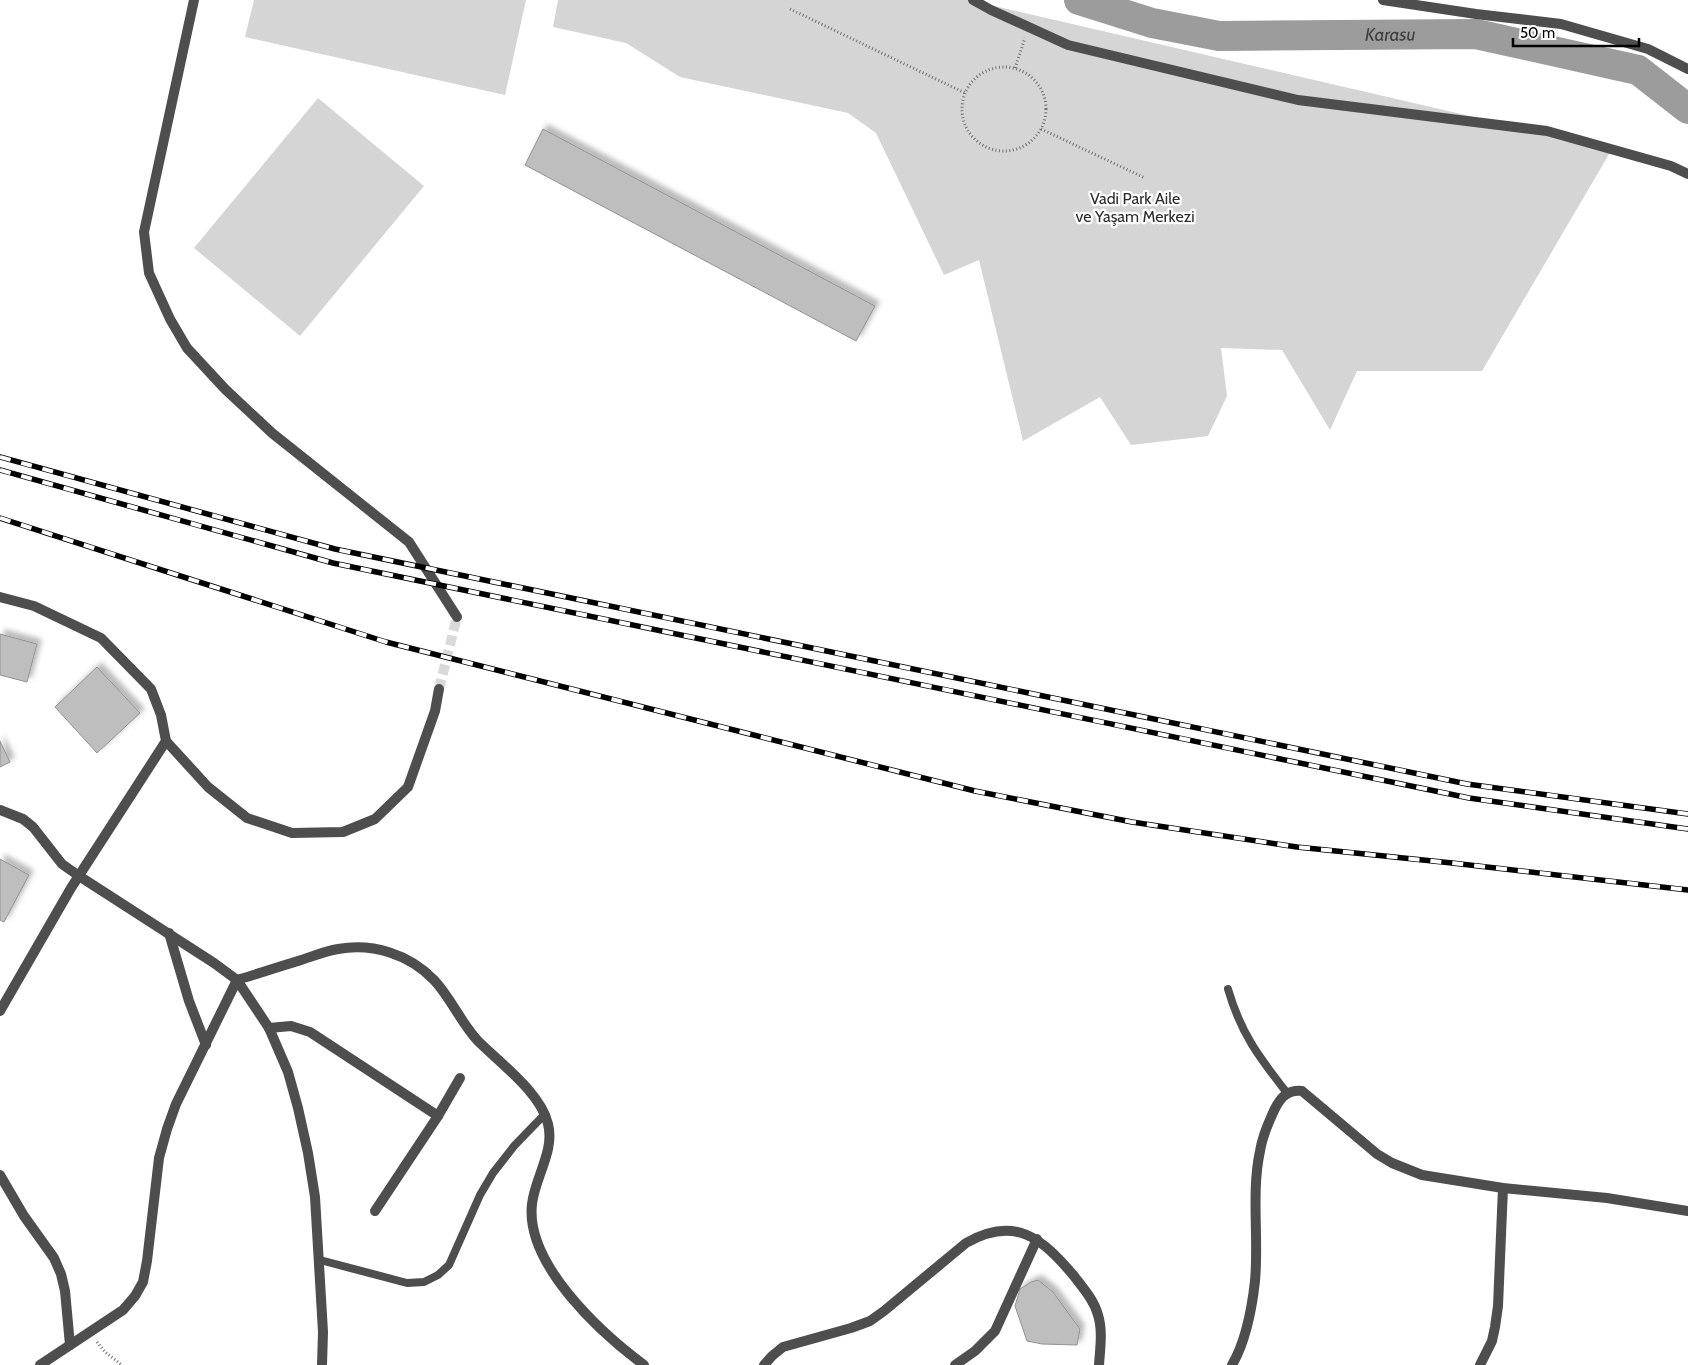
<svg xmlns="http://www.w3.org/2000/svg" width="1688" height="1365" font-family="Cabin,sans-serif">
<defs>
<filter id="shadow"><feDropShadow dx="4.5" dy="-4.5" stdDeviation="2.5" flood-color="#0004"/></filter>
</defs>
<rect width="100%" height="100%" fill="#fff"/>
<g fill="#d5d5d5">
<path d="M254 0H526L505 95 245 37Z"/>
<path d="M558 0H968L1612 149 1482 371H1357L1330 430 1282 350 1221 348 1227 396 1208 436 1131 445 1100 397 1023 441 979 260 944 275 876 133 848 113 680 77 626 43 553 27Z"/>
<path d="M318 98 424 186 300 336 194 248Z"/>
</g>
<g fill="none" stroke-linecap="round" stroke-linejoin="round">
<path stroke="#9c9c9c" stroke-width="30" id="s1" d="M1079 0 1152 23 1219 36 1476 34 1638 70 1688 109"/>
</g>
<g fill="#bebebe" stroke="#929292" filter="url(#shadow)">
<path d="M543 129 875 306 856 341 525 165Z"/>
<path d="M0 634 37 644 27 682 0 675Z"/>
<path d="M97 667 140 713 97 753 55 707Z"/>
<path d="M0 741 10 762 0 767Z"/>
<path d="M0 859 29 875 4 922 0 920Z"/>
<path d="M1038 1280 1053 1292 1080 1329 1077 1345 1042 1344 1027 1341 1015 1306 1020 1289 1031 1282Z"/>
</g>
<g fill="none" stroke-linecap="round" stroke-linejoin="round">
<path stroke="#d9d9d9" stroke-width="10" stroke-dasharray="10 5" stroke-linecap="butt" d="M439 689 457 617"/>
<g stroke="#707070" stroke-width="3" stroke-dasharray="1 2.5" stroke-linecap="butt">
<path d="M790 9 965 93"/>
<circle cx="1004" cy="109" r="42"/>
<path d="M1015 68 1025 38"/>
<path d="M1041 129 1145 178"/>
<path d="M97 1342 105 1352 122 1365"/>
</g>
<g stroke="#4e4e4e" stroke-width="8">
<path d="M1228 989C1241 1034 1259 1057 1287 1093"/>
<path d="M320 1260 407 1283 424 1282 438 1275 449 1265 480 1195 493 1173 514 1146 545 1114"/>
</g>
<g stroke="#4e4e4e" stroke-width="10">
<path d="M194 0 144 232 149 273 170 319 187 348 225 389 272 433 409 542 457 617"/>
<path d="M0 597 34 606 101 638 151 689 161 715 166 741 71 888 0 1011"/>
<path d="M166 741 208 787 247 818 292 833 343 832 375 819 408 787 435 711 439 689"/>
<path d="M0 810 23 819 33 827 62 864 79 876 214 963 237 980 269 1028 288 1072 298 1108 308 1153 315 1197 323 1332 322 1365"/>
<path d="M169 933 189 1001 206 1045"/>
<path d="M269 1028 291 1026 310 1032 438 1116"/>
<path d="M0 1175 24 1216 54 1258 61 1274 65 1291 70 1345"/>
<path d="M375 1211 438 1116 460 1078"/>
<path d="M40 1365 123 1310 135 1296 143 1282 147 1261 159 1158 167 1129 176 1104 237 980C257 974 278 967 298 961 311 957 325 951 338 949 373 943 409 954 434 980 451 998 461 1023 478 1041 500 1063 541 1093 548 1124 555 1151 535 1177 532 1204 525 1264 601 1333 644 1365"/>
<path d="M764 1365 772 1356 783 1347 851 1328 870 1321 884 1311 966 1243C1015 1215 1042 1238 1074 1276 1083 1288 1094 1300 1098 1315 1103 1331 1100 1349 1099 1365"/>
<path d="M955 1365 975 1351 995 1331 1037 1239"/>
<path d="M1232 1365C1246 1341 1252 1308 1255 1281 1259 1238 1251 1193 1260 1151 1262 1138 1267 1126 1272 1115 1278 1101 1285 1089 1302 1091L1377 1154 1392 1163 1422 1175 1503 1188 1607 1198 1688 1211"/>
<path d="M1480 1365 1492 1341 1495 1327 1498 1306 1503 1188"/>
</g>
<g stroke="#4e4e4e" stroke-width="10">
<path d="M973 0 991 10 1068 45 1298 100 1547 131 1671 166 1688 174"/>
<path d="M1383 0 1476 14 1561 24 1648 49 1688 69"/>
</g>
<defs>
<g id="rail">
<path d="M0 457 335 549 1467 784 1688 814"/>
<path d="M0 470 333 563 1469 798 1688 829"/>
<path d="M0 518 386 642 975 791 1132 822 1297 847 1452 863 1688 890"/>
</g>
</defs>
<use href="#rail" stroke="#000" stroke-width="5.5"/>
<use href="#rail" stroke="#fff" stroke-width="4" stroke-dasharray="11" stroke-linecap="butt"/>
</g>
<g text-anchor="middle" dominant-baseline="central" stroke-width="4.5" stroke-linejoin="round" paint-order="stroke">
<g font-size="16" fill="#2c2c2c" stroke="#fff">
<text x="1135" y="198">Vadi Park Aile<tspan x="1135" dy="18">ve Yaşam Merkezi</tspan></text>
</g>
<g font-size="18" font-style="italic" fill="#3d3d3d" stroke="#fff">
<text stroke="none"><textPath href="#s1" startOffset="316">Karasu</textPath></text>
</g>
</g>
<path d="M1513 38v8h126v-8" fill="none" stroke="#000000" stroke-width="2.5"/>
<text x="1520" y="38" font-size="15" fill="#000000" stroke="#ffffff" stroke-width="4" paint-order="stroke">50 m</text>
</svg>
